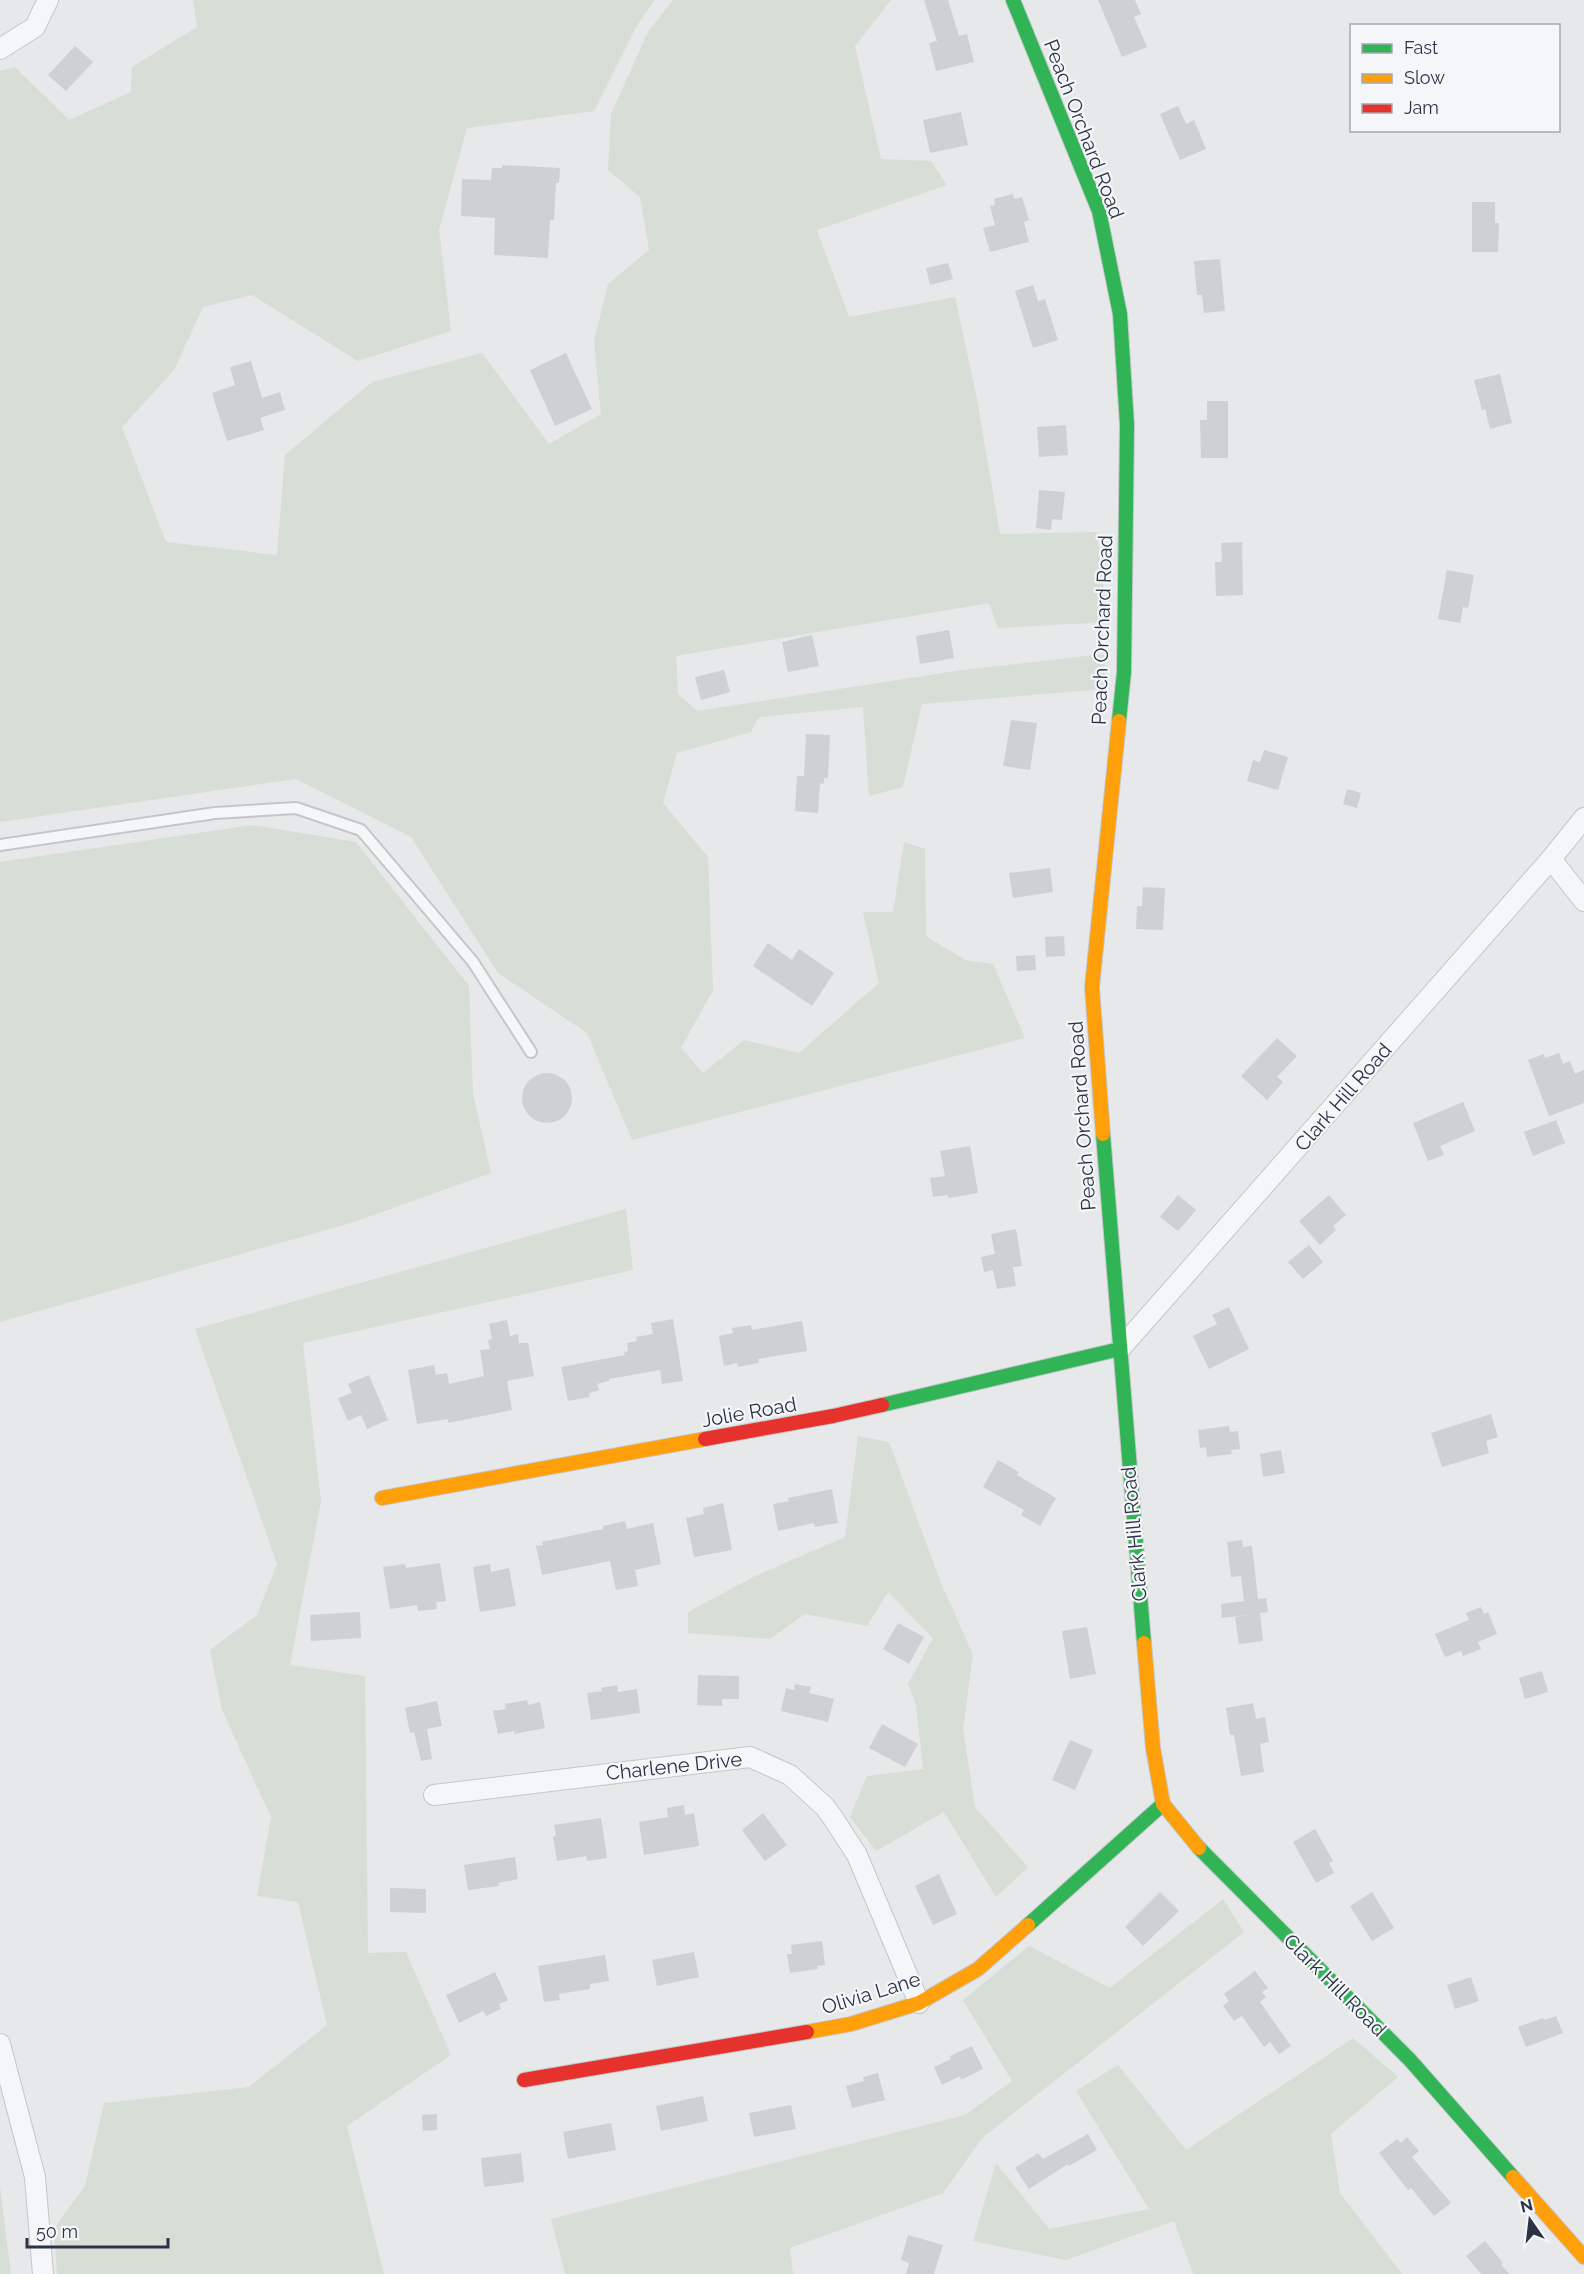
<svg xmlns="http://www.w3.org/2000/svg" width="1584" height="2274" font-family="Raleway,sans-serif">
<rect width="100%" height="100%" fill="#e6e8ea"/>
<g fill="#d6ded6">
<path d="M193 0H655L637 25 594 111 467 128 439 230 451 331 358 361 252 295 203 307 174 370 122 427 166 542 277 555 285 455 372 382 482 353 549 444 601 414 594 341 608 284 649 250 640 197 608 170 611 114 648 32 673 0H891L855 46 881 159 931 161 947 185 817 230 849 317 955 297 976 394 1000 534 1097 532 1108 622 998 628 989 603 676 656 678 694 697 711 962 670 1104 654 1106 689 922 704 903 787 869 796 863 707 759 717 751 732 677 753 663 803 708 857 713 990 681 1048 703 1073 744 1040 799 1053 879 983 863 912H893L904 842 925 849 926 936 965 960 993 964 1025 1038 632 1140 587 1033 498 973 411 837 296 779 0 822V71L15 67 69 120 131 92 132 67 197 27Z"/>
<path d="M253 825 356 842 469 986 473 1094 491 1173 351 1223 0 1322V862Z"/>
<path d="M626 1209 633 1270 303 1343 321 1501 290 1665 365 1676 368 1953 406 1952 451 2055 347 2126 384 2274H57L54 2228 85 2186 104 2103 249 2087 327 2025 298 1902 257 1896 271 1817 222 1710 210 1650 257 1615 277 1564 195 1329Z"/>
<path d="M858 1436 889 1442 941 1583 973 1655 963 1729 975 1807 1028 1867 996 1897 944 1812 876 1851 850 1817 867 1776 923 1769 916 1705 908 1684 933 1638 888 1592 867 1626 805 1614 770 1639 688 1633V1612L755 1576 845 1537Z"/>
<path d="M1223 1899 1244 1932 982 2138 943 2193 790 2248 793 2274H565L551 2219 965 2115 1012 2081 963 2000 1029 1946 1110 1988Z"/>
<path d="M1353 2038 1398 2077 1331 2134 1340 2193 1402 2274H1193L1174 2221 1066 2260 973 2241 996 2163 1049 2229 1149 2209 1076 2091 1118 2065 1186 2150Z"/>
<path d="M0 2186 11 2274H0Z"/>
</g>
<g fill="#ced0d3">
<path d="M924 0H948L959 36 967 34 974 62 936 71 929 43 937 41Z"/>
<path d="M1098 0H1135L1141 14 1134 17 1147 47 1122 57Z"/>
<path d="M75 46 93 62 66 91 48 75Z"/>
<path d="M1178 106 1186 124 1194 120 1206 149 1180 160 1160 114Z"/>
<path d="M961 112 968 145 930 153 923 120Z"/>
<path d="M502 165 560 168 559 183H556L554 220H550L548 258 494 255 495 218 461 216 462 179 491 180 492 168H502Z"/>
<path d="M1013 194 1014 199 1022 197 1029 220 1024 222 1029 242 990 252 983 228 995 225 990 206 995 205 994 199Z"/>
<path d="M1472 202H1495V223H1499L1498 252H1472Z"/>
<path d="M1220 259 1225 311 1204 313 1202 295H1197L1194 261Z"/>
<path d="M948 263 953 279 930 285 926 268Z"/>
<path d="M1033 285 1038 301 1045 299 1058 340 1033 348 1015 291Z"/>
<path d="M566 353 592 409 555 426 530 370Z"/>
<path d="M251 361 262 398 280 392 285 410 260 418 264 430 227 441 212 393 235 385 230 367Z"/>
<path d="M1500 374 1512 423 1490 429 1485 409 1482 410 1474 380Z"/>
<path d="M1207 401H1228V458H1201L1200 420H1207Z"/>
<path d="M1066 425 1068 455 1039 457 1037 427Z"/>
<path d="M1039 490 1065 492 1062 520 1052 519 1051 530 1036 528Z"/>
<path d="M1242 542 1243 595 1216 596 1215 562H1222L1221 543Z"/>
<path d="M1447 570 1474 575 1468 608 1463 607 1460 623 1438 619Z"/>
<path d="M949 630 954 658 920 664 916 636Z"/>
<path d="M812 635 819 666 788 672 782 642Z"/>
<path d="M724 670 730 692 701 700 695 677Z"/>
<path d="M1011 720 1037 723 1030 770 1003 766Z"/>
<path d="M806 734 830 735 828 778H824V784L820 783 818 813 795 811 797 776H804Z"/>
<path d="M1264 750 1288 757 1278 790 1247 781 1253 760 1260 762Z"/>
<path d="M1347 789 1361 793 1357 808 1343 804Z"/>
<path d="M1050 868 1053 892 1013 898 1009 873Z"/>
<path d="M1143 887 1165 888 1163 930 1136 929 1137 906H1142Z"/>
<path d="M1064 936 1065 956 1046 957 1045 937Z"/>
<path d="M768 943 792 960 799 949 834 973 812 1006 753 966Z"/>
<path d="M1035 955 1036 970 1017 971 1016 956Z"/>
<path d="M1277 1038 1297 1056 1277 1077 1283 1082 1267 1100 1241 1076Z"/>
<path d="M1559 1053 1563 1064 1570 1061 1575 1074 1584 1070V1103L1549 1116 1528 1060 1544 1054 1545 1058Z"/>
<circle cx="547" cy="1098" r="25"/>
<path d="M1463 1102 1475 1131 1440 1146 1444 1155 1428 1161 1413 1123Z"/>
<path d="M1556 1120 1565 1143 1533 1156 1524 1132Z"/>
<path d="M970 1146 978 1193 949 1198 947 1195 933 1197 930 1178 945 1176 940 1151Z"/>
<path d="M1178 1195 1196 1210 1178 1231 1160 1217Z"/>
<path d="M1329 1195 1346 1215 1333 1226 1336 1230 1320 1245 1299 1221Z"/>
<path d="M1016 1229 1022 1266 1013 1267 1016 1286 997 1289 993 1270 984 1272 981 1257 995 1254 991 1234Z"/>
<path d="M1309 1245 1323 1262 1303 1279 1288 1262Z"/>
<path d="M1229 1307 1249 1349 1209 1369 1193 1336 1217 1324 1212 1315Z"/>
<path d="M673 1319 683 1381 662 1384 660 1370 609 1379V1381L597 1384 599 1390 589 1393 590 1397 568 1401 561 1367 625 1355 624 1352 628 1351 627 1343 637 1341 636 1337 653 1334 651 1323Z"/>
<path d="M507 1320 510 1336 518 1334 519 1343H528L534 1376 507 1381 512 1410 448 1423V1419L417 1424 408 1370 434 1365 436 1375 447 1373 449 1384 484 1376 480 1350 490 1349 488 1340 492 1339 489 1324Z"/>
<path d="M802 1321 807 1351 758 1359 759 1363 738 1367 737 1363 724 1366 719 1336 733 1333 732 1328 751 1325 752 1330Z"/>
<path d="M369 1375 388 1420 367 1429 361 1415 348 1421 338 1398 352 1393 348 1384Z"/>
<path d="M1491 1414 1498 1437 1486 1441 1489 1453 1442 1467 1431 1433Z"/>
<path d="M1229 1426 1230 1432 1238 1431 1240 1449 1231 1450 1232 1454 1207 1457 1206 1447 1200 1448 1198 1430Z"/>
<path d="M1281 1450 1285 1473 1263 1477 1260 1454Z"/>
<path d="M998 1460 1019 1472 1017 1475 1056 1498 1040 1526 1021 1515 1024 1510 983 1487Z"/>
<path d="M832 1489 838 1523 815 1527 814 1523 778 1531 773 1504 789 1501 788 1498Z"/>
<path d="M723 1503 732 1550 694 1557 686 1518 704 1514 703 1508Z"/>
<path d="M625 1521 627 1529 653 1523 661 1564 635 1570 638 1586 616 1590 610 1561 542 1575 536 1546 543 1545 542 1542 603 1529V1526Z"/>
<path d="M1242 1540 1243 1547 1252 1546 1258 1599 1266 1598 1268 1612 1260 1613 1263 1641 1239 1644 1235 1617 1246 1615 1222 1618 1221 1604 1244 1601 1241 1576 1231 1577 1227 1542Z"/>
<path d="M440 1563 446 1601 436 1602 437 1609 418 1611 417 1605 390 1609 383 1567 405 1564 406 1568Z"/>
<path d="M490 1564 491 1572 509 1568 516 1606 480 1612 473 1567Z"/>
<path d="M1481 1607 1484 1614 1488 1612 1497 1634 1478 1642 1481 1649 1463 1656 1461 1651 1445 1657 1435 1634 1469 1620 1466 1613Z"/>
<path d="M360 1612 361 1638 311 1641 310 1615Z"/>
<path d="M898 1623 924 1637 909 1664 883 1649Z"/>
<path d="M1087 1627 1096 1674 1070 1679 1062 1631Z"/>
<path d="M1542 1671 1548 1692 1525 1699 1519 1678Z"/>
<path d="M698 1675 739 1676V1699H722V1706L697 1705Z"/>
<path d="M795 1684 811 1687 809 1693 834 1699 828 1722 781 1711 786 1688 794 1690Z"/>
<path d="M617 1685 618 1692 637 1689 640 1713 591 1720 587 1693 602 1691 601 1688Z"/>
<path d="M527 1700 528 1705 540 1702 545 1728 514 1734V1731L498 1734 493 1711 506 1709 505 1704Z"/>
<path d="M437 1701 442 1726 427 1729 432 1759 421 1761 414 1732 410 1733 405 1708Z"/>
<path d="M1253 1703 1256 1719 1265 1717 1269 1742 1260 1744 1264 1772 1241 1776 1234 1735H1230L1226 1708Z"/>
<path d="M882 1724 918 1744 905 1767 869 1748Z"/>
<path d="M1070 1740 1093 1750 1075 1790 1052 1780Z"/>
<path d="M684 1805 685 1815 694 1813 699 1846 644 1855 639 1822 668 1817 667 1808Z"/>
<path d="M763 1813 787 1845 765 1861 742 1830Z"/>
<path d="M601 1818 607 1858 587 1861 586 1856 557 1861 553 1837 556 1836 554 1825Z"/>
<path d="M1315 1829 1333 1861 1329 1863 1334 1873 1316 1883 1293 1842Z"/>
<path d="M515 1857 518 1879 498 1883 499 1886 468 1890 464 1865Z"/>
<path d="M939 1874 957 1914 933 1925 915 1886Z"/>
<path d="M390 1888 426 1889V1913L390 1912Z"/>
<path d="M1160 1892 1179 1911 1143 1946 1125 1927Z"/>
<path d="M1372 1892 1394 1928 1372 1941 1350 1906Z"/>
<path d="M822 1941 825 1965 817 1966 818 1969 790 1973 787 1954H792L791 1945Z"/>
<path d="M694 1952 699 1977 657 1986 652 1960Z"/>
<path d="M605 1955 609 1981 590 1984V1989L559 1994 560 2000 544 2002 538 1966Z"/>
<path d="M1255 1971 1268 1988 1262 1992 1266 1997 1260 2002 1291 2046 1279 2054 1270 2042 1264 2047 1242 2016 1234 2021 1223 2006 1229 2001 1224 1994Z"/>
<path d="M495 1972 508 2000 499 2004 501 2009 486 2016 483 2011 459 2023 446 1995Z"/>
<path d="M1471 1977 1479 2001 1455 2009 1447 1985Z"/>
<path d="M1556 2016 1563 2033 1526 2047 1518 2027 1543 2018 1544 2020Z"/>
<path d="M972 2046 983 2069 961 2080 960 2076 942 2085 934 2067 951 2059 950 2056Z"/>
<path d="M878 2073 885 2100 852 2108 846 2086 864 2081 863 2077Z"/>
<path d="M703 2096 708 2121 661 2131 656 2106Z"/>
<path d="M791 2105 796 2129 754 2137 749 2113Z"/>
<path d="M437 2114V2130L423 2131 422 2115Z"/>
<path d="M611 2123 616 2150 568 2159 563 2132Z"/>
<path d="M1088 2134 1097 2150 1069 2166 1068 2164 1029 2189 1015 2168 1038 2153 1043 2159Z"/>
<path d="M1407 2137 1419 2151 1412 2157 1451 2203 1434 2216 1411 2188 1408 2190 1379 2153 1397 2139 1401 2143Z"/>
<path d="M521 2153 524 2182 484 2187 481 2158Z"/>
<path d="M908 2235 943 2245 934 2274H906L909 2263 901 2260Z"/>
<path d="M1485 2241 1503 2263 1501 2264 1509 2274H1481L1466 2256Z"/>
</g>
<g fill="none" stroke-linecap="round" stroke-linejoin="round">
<defs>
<path id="lane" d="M0 845 215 813 296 808 361 830 473 962 531 1052"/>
<g id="street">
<path d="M0 49 35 27 48 0"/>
<path d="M1551 859 1584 901"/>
<path d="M1120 1349 1551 859 1584 818"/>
<path d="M434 1795 750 1757 790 1775 825 1807 833 1818 857 1855 919 2003"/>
<path d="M0 2044 35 2177 43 2274"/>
</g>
<g id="fast">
<path d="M1013 0 1099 211 1120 314 1127 425 1124 672 1119 721"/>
<path d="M1103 1134 1144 1643"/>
<path d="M882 1405 1120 1349"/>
<path d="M1199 1848 1410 2060 1513 2177"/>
<path d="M1028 1925 1163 1804"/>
</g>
<g id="slow">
<path d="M1103 1134 1092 987 1119 721"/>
<path d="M382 1498 705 1439"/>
<path d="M1144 1643 1153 1748 1163 1804 1199 1848"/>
<path d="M807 2032 851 2024 919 2003 978 1969 1028 1925"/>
<path d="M1513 2177 1584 2257"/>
</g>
<g id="jam">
<path d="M705 1439 833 1416 882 1405"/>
<path d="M524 2080 807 2032"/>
</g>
</defs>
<use href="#lane" stroke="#c4c6c8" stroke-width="14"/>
<use href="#street" stroke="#c4c6c8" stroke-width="22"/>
<use href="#fast" stroke="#c4c6c8" stroke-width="16"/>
<use href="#slow" stroke="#c4c6c8" stroke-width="16"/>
<use href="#jam" stroke="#c4c6c8" stroke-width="16"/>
<use href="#lane" stroke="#f5f6f7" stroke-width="10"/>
<use href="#street" stroke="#f5f6f7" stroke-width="20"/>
<use href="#fast" stroke="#30b455" stroke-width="14"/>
<use href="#slow" stroke="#ff9f0a" stroke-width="14"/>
<use href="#jam" stroke="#e5322d" stroke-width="14"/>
</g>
<g text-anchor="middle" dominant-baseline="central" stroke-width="4.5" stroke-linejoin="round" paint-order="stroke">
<g font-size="20" fill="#2b3445" stroke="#f4f6f9">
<text transform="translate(1084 129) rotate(69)">Peach Orchard Road</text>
<text transform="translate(1102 630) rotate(-88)">Peach Orchard Road</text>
<text transform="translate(1343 1097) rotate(-49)">Clark Hill Road</text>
<text transform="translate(1082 1116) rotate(-94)">Peach Orchard Road</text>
<text transform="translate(749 1412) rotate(-10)">Jolie Road</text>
<text transform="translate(1134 1534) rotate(-95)">Clark Hill Road</text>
<text transform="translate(674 1766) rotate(-6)">Charlene Drive</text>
<text transform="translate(1335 1985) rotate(45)">Clark Hill Road</text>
<text transform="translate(871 1993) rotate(-17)">Olivia Lane</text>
</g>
</g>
<rect x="1350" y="24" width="210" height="108" fill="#f4f6f9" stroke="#a4a8b1" stroke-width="1.5"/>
<rect x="1362" y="44" width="30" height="9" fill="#30b455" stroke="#a4a8b1" stroke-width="1.5"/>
<text x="1404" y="54" font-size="18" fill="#2b3445">Fast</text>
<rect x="1362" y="74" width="30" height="9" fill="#ff9f0a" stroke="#a4a8b1" stroke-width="1.5"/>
<text x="1404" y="84" font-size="18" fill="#2b3445">Slow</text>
<rect x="1362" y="104" width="30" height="9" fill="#e5322d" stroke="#a4a8b1" stroke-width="1.5"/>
<text x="1404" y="114" font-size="18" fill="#2b3445">Jam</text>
<g transform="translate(1530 2220) rotate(346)" stroke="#f4f6f9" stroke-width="4.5" paint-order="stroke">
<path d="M0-4.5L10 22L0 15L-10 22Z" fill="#2b3445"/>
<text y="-9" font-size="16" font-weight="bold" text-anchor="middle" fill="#2b3445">N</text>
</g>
<path d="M27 2238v9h141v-9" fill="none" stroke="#2b3445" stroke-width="3"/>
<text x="36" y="2238" font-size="18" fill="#2b3445" stroke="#f4f6f9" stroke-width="4.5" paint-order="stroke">50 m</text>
</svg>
